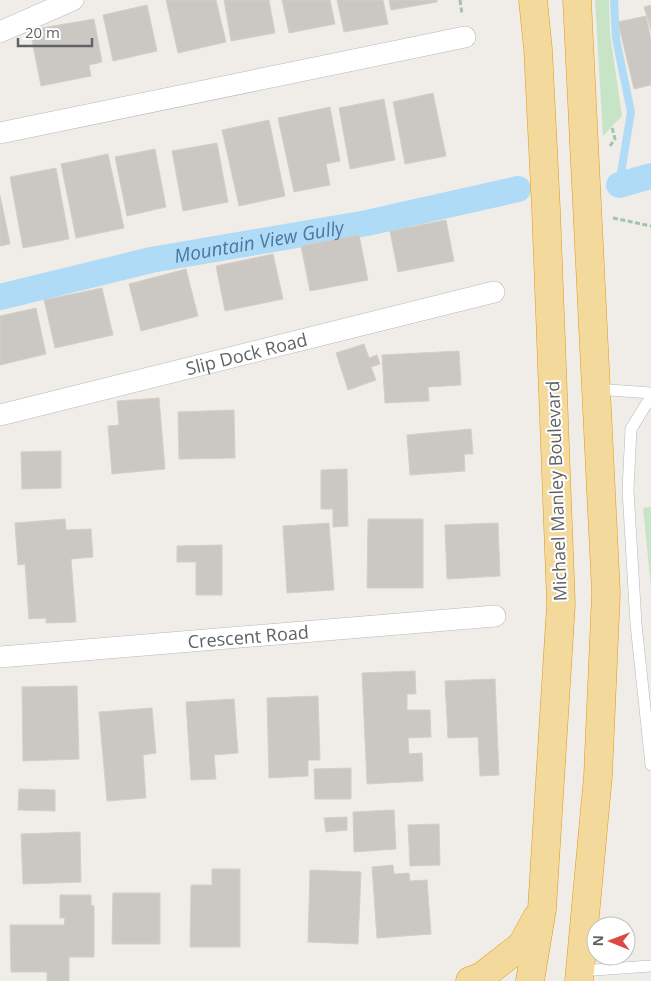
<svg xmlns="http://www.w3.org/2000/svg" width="651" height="981" font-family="'Open Sans',sans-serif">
<rect width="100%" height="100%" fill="#f0ede8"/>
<g fill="#c8e4c7">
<path d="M595 0H609L610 34 622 116 603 136Z"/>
<path d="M651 507V587L643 508Z"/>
</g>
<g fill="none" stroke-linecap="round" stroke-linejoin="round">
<path stroke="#b0dbf7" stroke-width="8" d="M614 0 616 39 631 112 619 185"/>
<g stroke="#b0dbf7" stroke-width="26">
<path d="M619 185 651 176"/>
<path id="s1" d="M0 297 151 260 367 223 518 189"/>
</g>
</g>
<g fill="#cbc8c4" stroke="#d4cfc6">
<path d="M166 0H216L226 42 178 53Z"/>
<path d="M224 0H269L275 33 231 41Z"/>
<path d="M282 0H330L335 24 289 33Z"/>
<path d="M337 0H383L388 24 344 32Z"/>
<path d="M389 0H437V2L391 10Z"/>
<path d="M147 5 157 51 113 61 103 15Z"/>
<path d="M651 5V30L644 7Z"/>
<path d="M646 16 651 39V85L634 89 618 22Z"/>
<path d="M94 19 102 62 89 65 91 76 41 86 30 30Z"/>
<path d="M433 93 446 156 405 164 393 102Z"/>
<path d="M384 99 395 160 350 169 339 108Z"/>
<path d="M330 107 340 161 326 164 330 185 294 192 278 118Z"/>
<path d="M269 120 285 196 239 206 222 130Z"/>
<path d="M217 143 228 202 183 211 172 151Z"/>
<path d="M155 149 166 207 127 216 115 157Z"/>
<path d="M108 154 124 228 76 238 61 164Z"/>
<path d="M56 168 69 239 23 248 10 177Z"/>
<path d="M0 195 10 244 0 246Z"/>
<path d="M446 220 454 261 398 272 390 231Z"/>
<path d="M359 235 368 280 310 291 301 246Z"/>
<path d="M273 254 283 299 225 311 216 266Z"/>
<path d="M186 269 198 316 141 331 129 284Z"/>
<path d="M102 288 113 335 55 348 44 300Z"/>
<path d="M36 308 46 354 0 365V316Z"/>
<path d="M364 344 369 358 377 355 380 364 371 367 376 380 348 390 336 353Z"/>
<path d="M459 351 461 385 428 387 429 401 385 403 382 355Z"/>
<path d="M159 398 165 469 112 474 108 426 119 425 117 401Z"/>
<path d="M234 410 235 458 179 459 178 412Z"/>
<path d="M471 429 473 454H464L465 471 410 475 407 435Z"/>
<path d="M61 451V488L22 489 21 452Z"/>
<path d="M347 469 348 526 333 527V509H321V470Z"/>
<path d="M65 519 66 530 91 529 93 557 71 559 76 622 46 623V618L29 619 25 564 18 565 15 523Z"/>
<path d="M368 519H423V588H367Z"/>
<path d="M329 523 334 590 287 593 283 526Z"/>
<path d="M498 523 500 576 447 579 445 525Z"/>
<path d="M222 545V595H196V562H177V546Z"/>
<path d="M415 671 416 694H407V710H430L431 737 408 738 409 754 422 753 423 781 367 784 362 673Z"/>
<path d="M495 679 499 775 480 776 478 737 448 738 445 681Z"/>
<path d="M77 686 79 759 23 761 22 687Z"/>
<path d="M318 696 320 760H308V776L269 778 267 698Z"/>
<path d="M234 699 238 753 214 755 216 779 191 780 186 702Z"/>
<path d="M152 708 156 753 143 755 146 798 107 801 99 712Z"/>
<path d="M351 768V799H315L314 769Z"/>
<path d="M19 789 55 790V811L18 810Z"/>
<path d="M394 810 396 849 354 852 353 812Z"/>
<path d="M347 817V830L326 832 324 818Z"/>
<path d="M439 824 440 865 410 866 408 825Z"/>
<path d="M80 832 81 882 23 884 21 834Z"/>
<path d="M393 865 394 874 409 873 410 881 427 880 431 934 377 938 372 867Z"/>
<path d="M212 869H240V947H190L191 885H212Z"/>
<path d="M310 870 361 872 358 944 308 942Z"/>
<path d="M113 893H160V944H112Z"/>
<path d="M60 895H91V905L94 906V957H69V981H47V972H11L10 925H64L65 918H60Z"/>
</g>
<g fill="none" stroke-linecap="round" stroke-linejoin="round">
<defs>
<g id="lane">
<path d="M596 389 651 393"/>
<path d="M651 401 647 403 631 429 628 490 636 624 651 765"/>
<path d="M580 971 651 966"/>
</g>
<g id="street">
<path d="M0 32 73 0"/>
<path d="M0 133 465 37"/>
<path id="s2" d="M0 415 494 292"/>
<path id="s3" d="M0 657 495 616"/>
</g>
<g id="highway">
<path d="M577 0 606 593 598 776 579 981"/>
<path d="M470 981 481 977 522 945 536 919"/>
<path d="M530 981 542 909 561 604 546 209 538 49 533 0"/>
</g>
</defs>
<use href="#lane" stroke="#b5b8bb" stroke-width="12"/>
<use href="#street" stroke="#b5b8bb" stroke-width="22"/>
<use href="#highway" stroke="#e19916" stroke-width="29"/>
<g stroke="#a0c5a9" stroke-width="3" stroke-dasharray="5 2.5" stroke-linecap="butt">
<path d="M460 0 462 14"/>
<path d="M610 146 615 139 612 127"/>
<path d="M613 218 651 226"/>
</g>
<use href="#lane" stroke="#fff" stroke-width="11"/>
<use href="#street" stroke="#fff" stroke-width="21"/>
<use href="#highway" stroke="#f3d99b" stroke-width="28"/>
</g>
<g text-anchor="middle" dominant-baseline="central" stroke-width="4" stroke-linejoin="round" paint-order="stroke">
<g font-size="18" fill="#5f6366" stroke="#fff">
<text stroke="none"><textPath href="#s2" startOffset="254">Slip Dock Road</textPath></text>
<text transform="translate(556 491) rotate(-92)">Michael Manley Boulevard</text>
<text stroke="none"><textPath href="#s3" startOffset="249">Crescent Road</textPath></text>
</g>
<g font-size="19" font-style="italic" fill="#4a78a1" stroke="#fff">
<text stroke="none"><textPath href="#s1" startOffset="265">Mountain View Gully</textPath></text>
</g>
</g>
<g transform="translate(611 941) rotate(271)"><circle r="24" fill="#ffffff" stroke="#bfc1c2"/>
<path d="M0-4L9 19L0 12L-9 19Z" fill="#da4944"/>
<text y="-8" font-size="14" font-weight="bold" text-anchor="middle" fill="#5f6366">N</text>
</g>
<path d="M18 38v8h74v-8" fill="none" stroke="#5f6366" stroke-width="2.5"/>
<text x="25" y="38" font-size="15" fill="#5f6366" stroke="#ffffff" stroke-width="4" paint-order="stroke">20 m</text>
</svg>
